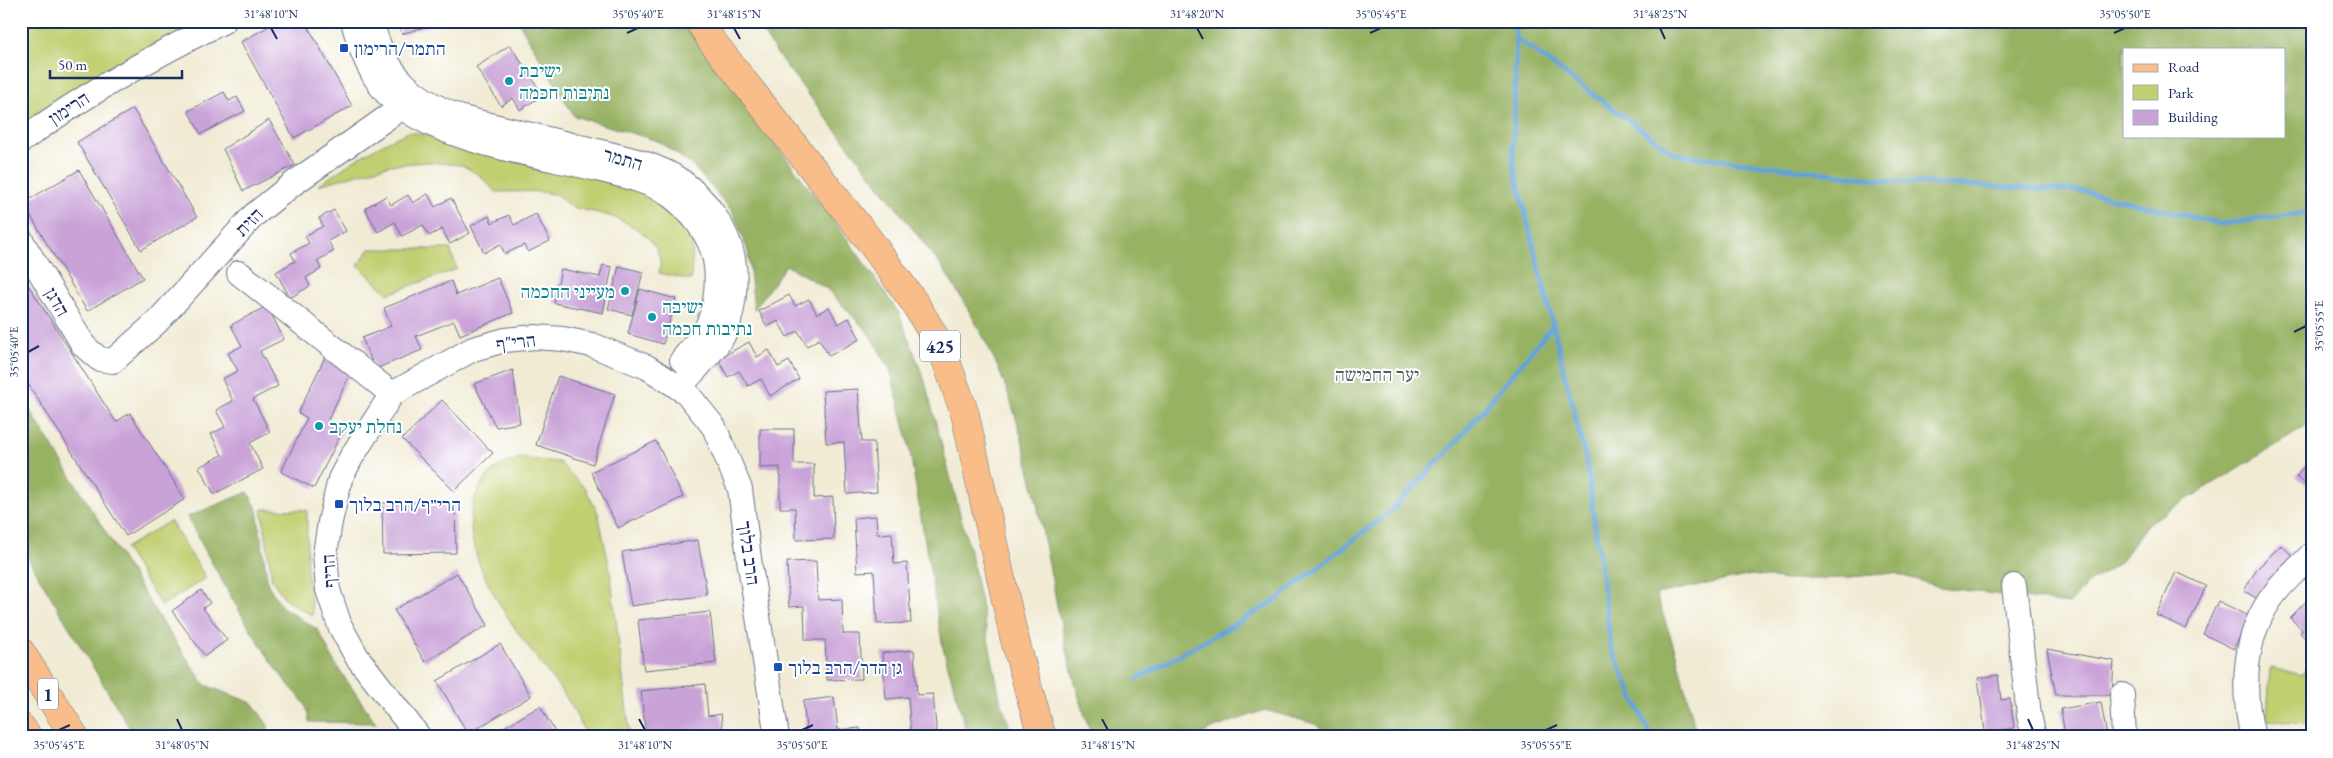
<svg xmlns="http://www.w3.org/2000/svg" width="2333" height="758" font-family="'EB Garamond','Frank Ruhl Libre',serif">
<rect width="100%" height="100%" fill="#fff"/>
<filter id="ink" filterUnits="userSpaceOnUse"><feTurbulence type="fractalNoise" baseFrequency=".02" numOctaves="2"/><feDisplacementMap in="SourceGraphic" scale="10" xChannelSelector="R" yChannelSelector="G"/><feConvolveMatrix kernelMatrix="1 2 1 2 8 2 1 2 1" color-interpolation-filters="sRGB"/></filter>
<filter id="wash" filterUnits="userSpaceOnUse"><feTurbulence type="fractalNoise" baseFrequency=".0096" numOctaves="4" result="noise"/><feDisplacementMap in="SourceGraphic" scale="20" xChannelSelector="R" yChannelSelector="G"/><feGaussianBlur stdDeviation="1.12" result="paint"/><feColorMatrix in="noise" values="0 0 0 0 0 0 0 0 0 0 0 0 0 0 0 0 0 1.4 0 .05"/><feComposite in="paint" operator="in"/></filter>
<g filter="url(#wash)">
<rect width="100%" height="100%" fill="#f1ebd4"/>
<g fill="#c1cf71" stroke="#6e7f68">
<path d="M21 21H224L21 141Z"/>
<path d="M409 132 429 135 644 191 667 202 693 241 691 280 659 273C667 242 632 223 606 215 594 211 580 211 569 205 563 202 560 195 554 194 535 190 515 192 496 192L479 175 462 165 426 162 390 165 319 185C348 164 376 145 409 132Z"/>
<path d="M370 249H450L457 269 388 294 358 265Z"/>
<path d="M519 458 559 462 585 488 598 513 610 570 630 737H587C580 724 574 709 566 697 528 644 424 531 495 469 501 464 512 461 519 458Z"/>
<path d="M262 509 307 510V571L313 616 286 600 272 580Z"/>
<path d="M170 521 206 578 161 606 125 548Z"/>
<path d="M2312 653V725L2267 720 2270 668 2303 675Z"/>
</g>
<g fill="#98b263" stroke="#5a7060" fill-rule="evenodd">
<path d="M518 21H683L848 240 899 313 925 382 972 559 1000 698 1013 737H968L943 648 908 440 890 369 867 331 827 289 786 265 754 310 748 251 733 212 692 165 658 141 574 116Z"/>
<path d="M755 21H2312V423L2147 524 2120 562 2090 582 2069 604 1940 587 1894 573 1840 578 1787 580 1752 575 1656 594 1676 653 1697 737H1333L1315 724 1265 710 1214 728 1196 737H1092C1053 628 1046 511 1011 402 995 353 968 307 940 264L780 58ZM2124 49H2284V136H2124Z"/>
<path d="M21 396 160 619 205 685 252 703 268 725V737H135L21 547Z"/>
<path d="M248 492 257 509 268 585 282 607 318 630 336 665 376 723 309 722C308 700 296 695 283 678 246 627 217 572 187 517Z"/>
</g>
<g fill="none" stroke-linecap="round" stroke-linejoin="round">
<g stroke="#62a3d6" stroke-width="5">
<path d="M1514 21 1516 38 1513 162 1587 464 1611 647 1651 737"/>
<path d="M1516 38 1675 154 1898 182 2083 191 2222 224 2312 212"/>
<path d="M1137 679 1272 603 1392 510 1457 441 1554 324"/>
</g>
</g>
<g id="blocks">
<g fill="#c9a2d8">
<path d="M278 21H305L352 106 294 138 241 42Z"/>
<path d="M398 21H436L437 23 402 34Z"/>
<path d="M510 45 543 95 520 110 513 98 501 106 476 67Z"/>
<path d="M224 92 229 101 237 97 245 111 201 134 188 111Z"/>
<path d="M133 109 197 217 141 250 77 142Z"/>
<path d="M269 120 295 165 243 191 223 149Z"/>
<path d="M79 170 143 278 87 311 23 203Z"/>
<path d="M428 194 435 207 451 198 470 233 450 244 442 229 429 236 423 225 402 236 395 222 378 232 365 208 386 196 391 205 408 195 413 203Z"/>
<path d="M334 210 346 231 328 241 334 251 317 261 321 269 306 278 310 286 290 298 276 272 295 261 291 253 309 243 305 236 323 226 319 218Z"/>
<path d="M536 214 550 241 528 252 524 245 505 254 500 244 484 253 471 226 489 216 492 223 509 215 514 225Z"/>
<path d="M603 265 612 267 603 313 554 303 561 269 600 277Z"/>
<path d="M619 266 643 272 632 315 608 309Z"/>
<path d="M498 278 513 313 460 335 454 321 416 336 422 350 375 369 362 338 391 326 384 308 451 281 456 295Z"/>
<path d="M29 286 116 422 130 413 185 499 126 536 21 373V291Z"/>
<path d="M640 289 676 299 663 344 628 334Z"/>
<path d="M789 295 795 306 809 299 817 314 829 307 838 324 849 318 860 339 829 356 819 339 807 346 798 331 787 337 778 321 767 327 759 311Z"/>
<path d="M267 306 284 339 260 351 278 386 253 399 270 432 250 443 263 469 214 494 199 467 222 455 211 434 225 427 216 410 233 401 222 379 238 371 228 353 242 346 231 325Z"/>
<path d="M749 342 757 357 769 350 778 367 789 361 799 379 770 396 761 379 748 386 739 371 728 377 718 359Z"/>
<path d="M325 357 352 370 327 422 343 430 314 488 281 472 307 418 298 413Z"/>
<path d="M513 370 520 423 496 427 474 384Z"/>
<path d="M558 376 615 394 593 464 536 445Z"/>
<path d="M858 389 862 442H874L877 492 847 494 844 442 826 443 823 391Z"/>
<path d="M442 400 493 453 454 491 402 439Z"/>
<path d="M760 429H794V464H814V498L833 497 834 539 796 540 795 508H780V467L760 468Z"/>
<path d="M656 441 683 497 618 528 591 472Z"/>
<path d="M2312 456V488L2296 477Z"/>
<path d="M455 502 456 553 383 554 382 503Z"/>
<path d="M876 516 877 534 892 533 894 564 907 563 911 623 877 624 874 571 857 572 854 518Z"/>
<path d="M698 540 707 595 631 606 622 552Z"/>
<path d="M2281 545 2293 556 2269 581 2258 599 2244 591 2256 570Z"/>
<path d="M816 561 818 600 842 599 843 634H860L862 679 827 680 825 640H805L804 606 789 607 787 562Z"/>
<path d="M2176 572 2206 586 2186 629 2156 615Z"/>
<path d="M457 573 488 625 425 662 394 610Z"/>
<path d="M201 590 210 603 203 608 227 640 205 656 172 611Z"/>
<path d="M2312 595V645L2300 633 2303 630 2290 618Z"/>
<path d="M2218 601 2249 616 2234 649 2203 634Z"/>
<path d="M710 612 716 663 644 670 638 620Z"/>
<path d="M500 644 531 696 468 734 437 681Z"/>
<path d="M2047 649 2114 661 2112 695H2056Z"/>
<path d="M914 650 917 695 933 694 937 737H911L908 697 886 699 882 653Z"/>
<path d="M1998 675 2001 700 2010 699 2014 728 1985 732 1978 678Z"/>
<path d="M705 684 708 716 721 714 724 737H646L641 691Z"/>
<path d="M834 697 838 730 860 728 861 737H807L803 701Z"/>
<path d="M2101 702 2107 737H2065L2061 709Z"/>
<path d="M540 706 558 737H488Z"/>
</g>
</g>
</g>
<g filter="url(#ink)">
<use href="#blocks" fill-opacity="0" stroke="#667187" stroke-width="1"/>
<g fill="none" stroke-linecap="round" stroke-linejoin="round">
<defs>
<g id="minor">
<path d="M353 21C361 53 375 89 403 108 452 143 538 155 597 169 621 175 651 181 671 196 691 211 711 236 715 260 719 280 716 313 705 330 699 341 690 350 682 360"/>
<path d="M371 21C384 73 411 98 459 117 501 128 543 138 584 148 616 156 654 162 681 181 706 199 727 228 733 258 737 282 734 314 723 336 715 350 690 375 679 388"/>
<path d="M21 141C85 94 153 56 224 21"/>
<path d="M21 240 84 346 99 359 113 361 157 322 254 215 294 183 402 107 411 96"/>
<path d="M239 273 392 394"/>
<path d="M2014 586 2029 715 2034 737"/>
<path d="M2122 695 2124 737"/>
<path d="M419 737 357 657 340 626 328 590 325 554 330 522 340 479 352 456 392 394 473 349 505 340 535 337 563 339 592 345 647 367 686 392 714 427 740 489 750 566 777 737"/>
<path d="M2253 737C2241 689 2243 634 2275 593 2286 579 2300 567 2312 554"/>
</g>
<path id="major" d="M699 21 711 40 869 240 914 302 942 349 965 414 1013 633 1042 737"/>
<g id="highway">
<path d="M21 652 75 737"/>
<path d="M21 727 28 737"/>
</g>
</defs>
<use href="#minor" stroke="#667187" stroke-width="26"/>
<use href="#major" stroke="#667187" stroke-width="29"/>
<use href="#highway" stroke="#667187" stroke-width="29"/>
<use href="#minor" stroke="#fff" stroke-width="24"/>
<use href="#major" stroke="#f8bd89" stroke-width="28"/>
<use href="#highway" stroke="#f8bd89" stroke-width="28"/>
</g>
</g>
<path fill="none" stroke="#1b2f5e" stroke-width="2" d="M271 28 277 39M734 28 740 39M1197 28 1203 39M1660 28 1665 39M627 33 638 28M1370 33 1381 28M2114 33 2125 28M2294 332 2306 326M28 352 39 346M177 719 182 730M639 719 645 730M1102 719 1108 730M2028 719 2033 730M59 730 70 725M802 730 813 725M1546 730 1557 725"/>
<g fill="#1a4fb4" stroke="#fff" stroke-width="2">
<rect x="339" y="43" width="10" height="10" rx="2.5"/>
<rect x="334" y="499" width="10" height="10" rx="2.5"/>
<rect x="773" y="662" width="10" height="10" rx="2.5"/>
</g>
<g fill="#0f9aa8" stroke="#fff" stroke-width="2">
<circle cx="509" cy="81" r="5"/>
<circle cx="625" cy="291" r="5"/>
<circle cx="652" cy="317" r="5"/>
<circle cx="319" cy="426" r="5"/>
</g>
<g text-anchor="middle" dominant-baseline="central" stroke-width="4" stroke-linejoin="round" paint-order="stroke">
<g fill="#fff" stroke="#5f6d8e" stroke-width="1">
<rect x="920" y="330.5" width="40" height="31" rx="4"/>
<rect x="38" y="678.5" width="20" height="31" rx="4"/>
</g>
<g font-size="18" font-weight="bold" fill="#1b2f5e">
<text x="940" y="346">425</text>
<text x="48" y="694">1</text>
</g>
<g font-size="19" fill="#164399" stroke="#fff" text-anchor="start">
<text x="354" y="48">התמר/הרימון</text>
<text x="349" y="504">הרי״ף/הרב בלוך</text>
<text x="788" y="667">גן הדר/הרב בלוך</text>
</g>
<g font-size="19" fill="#0d838f" stroke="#fff" text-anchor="start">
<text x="519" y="70">ישיבת<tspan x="519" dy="22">נתיבות חכמה</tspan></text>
<text x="615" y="291" text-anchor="end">מעייני החכמה</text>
<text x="662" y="306">ישיבה<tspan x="662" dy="22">נתיבות חכמה</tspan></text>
<text x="329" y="426">נחלת יעקב</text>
</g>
<g font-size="19" fill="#1b2f5e" stroke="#fff">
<text transform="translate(69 108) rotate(-33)">הרימון</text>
<text transform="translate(623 159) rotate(16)">התמר</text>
<text transform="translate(249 222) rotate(-45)">הזית</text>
<text transform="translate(57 302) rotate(60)">הדגן</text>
<text transform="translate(516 342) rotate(-7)">הרי"ף</text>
<text transform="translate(749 553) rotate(82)">הרב בלוך</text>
<text transform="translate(329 571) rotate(-94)">הריף</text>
</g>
<g font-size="19" fill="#4d5f64" stroke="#fff">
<text x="1377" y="374">יער החמישה</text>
</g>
</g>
<rect width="2333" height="758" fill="none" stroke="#fff" stroke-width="55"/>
<rect x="2123" y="48" width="162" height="90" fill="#ffffff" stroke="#a4acbf"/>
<rect x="2133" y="64" width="25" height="8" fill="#f8bd89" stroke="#a4acbf"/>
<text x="2168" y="72" font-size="15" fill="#1b2f5e">Road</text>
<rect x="2133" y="85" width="25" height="15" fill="#c1cf71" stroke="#a4acbf"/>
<text x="2168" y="98" font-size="15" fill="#1b2f5e">Park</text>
<rect x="2133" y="110" width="25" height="15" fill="#c9a2d8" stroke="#a4acbf"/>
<text x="2168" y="122" font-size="15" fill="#1b2f5e">Building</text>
<path d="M50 70v8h132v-8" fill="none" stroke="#1b2f5e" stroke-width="2.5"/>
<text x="58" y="70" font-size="15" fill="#1b2f5e" stroke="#ffffff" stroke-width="4" paint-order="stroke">50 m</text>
<rect x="28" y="28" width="2278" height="702" fill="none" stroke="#1b2f5e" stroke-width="2"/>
<g font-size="12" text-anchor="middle" fill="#1b2f5e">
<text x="271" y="18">31°48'10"N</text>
<text x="638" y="18">35°05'40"E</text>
<text x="734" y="18">31°48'15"N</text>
<text x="1197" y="18">31°48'20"N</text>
<text x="1381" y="18">35°05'45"E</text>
<text x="1660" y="18">31°48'25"N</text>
<text x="2125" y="18">35°05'50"E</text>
<text transform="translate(2319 326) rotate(-90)" y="4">35°05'55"E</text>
<text transform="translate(14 352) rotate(-90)" y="4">35°05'40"E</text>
<text x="59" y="749">35°05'45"E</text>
<text x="182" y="749">31°48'05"N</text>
<text x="645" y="749">31°48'10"N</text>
<text x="802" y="749">35°05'50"E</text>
<text x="1108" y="749">31°48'15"N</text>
<text x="1546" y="749">35°05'55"E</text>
<text x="2033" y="749">31°48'25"N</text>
</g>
</svg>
